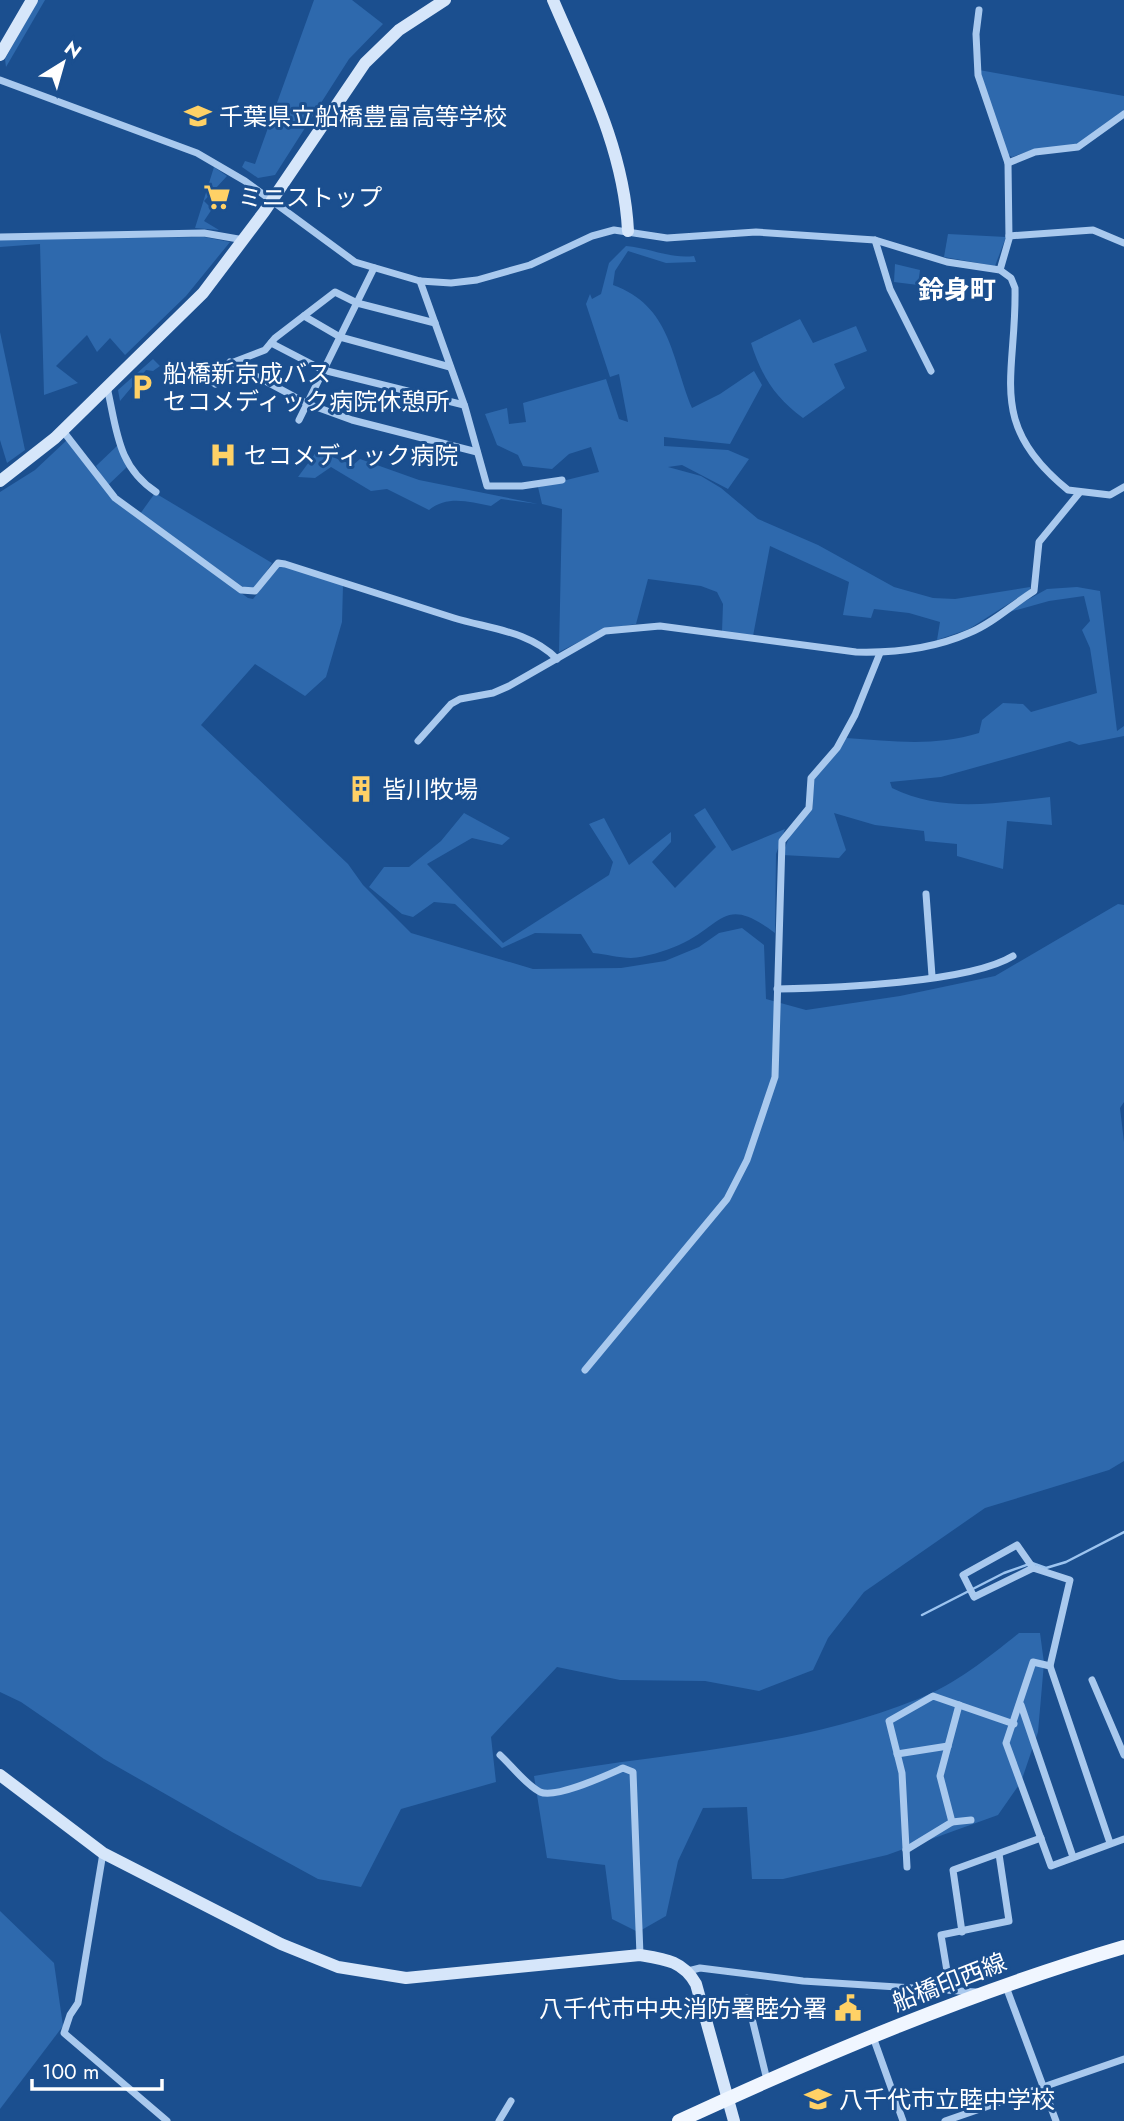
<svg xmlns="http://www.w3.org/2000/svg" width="1124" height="2121" font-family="Jost,'Noto Sans JP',sans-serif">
<rect width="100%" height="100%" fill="#1b4f8f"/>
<g fill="#2e69ad">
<path d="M38 0H45L6 67 5 59Z"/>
<path d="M314 0H352L383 24 349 59 275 175 258 178 242 167 245 161 255 164Z"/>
<path d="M979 70 1124 96V111L1078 145 1035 149 1012 157 1007 154Z"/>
<path d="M214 167 227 176 204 201 212 209 204 221 219 230 195 228Z"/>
<path d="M948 234 1006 237 995 266 944 257Z"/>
<path d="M204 237 230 242 186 296 125 355 110 338 97 352 87 335 56 366 78 383 44 395 40 244 0 247V239Z"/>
<path d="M626 246C650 248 670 259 694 256L696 262 666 263 628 251 615 271 613 285C671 306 671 357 692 408L720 394 754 371 762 385 730 444 664 437V446L728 450 749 459 728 489 682 465 668 467 701 476 721 488 758 519 818 545 894 587 933 598 955 599 1030 587V590L969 629 937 640 940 622 909 613 874 609 871 618 843 615 849 582 770 546 753 636 722 632 723 604 717 592 701 586 648 579 636 624 604 629 559 652 562 509 542 504 538 487 599 472 591 447 569 454 552 469 523 466 518 455 497 445 485 414 507 408 509 424 526 422 523 403 606 379 619 419 628 422 619 374 610 377 586 304 590 294 592 299 601 294 609 263Z"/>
<path d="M895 264 920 270 918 285 894 282Z"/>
<path d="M800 319 813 343 856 326 867 351 834 364 845 388 803 418C775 398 761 375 751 343Z"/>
<path d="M0 332 25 450 7 463 0 440Z"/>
<path d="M153 359 160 366 153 371 146 370 120 401 118 390Z"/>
<path d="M67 440 114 500 248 598 253 599 280 565 343 585 342 622 326 677 305 696 255 664 201 725 348 864 363 885 411 933 533 969 621 968 665 961 699 947 719 933 742 928 764 945 766 999 806 1010 900 996 995 976 1118 904 1124 905V1102L1120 1108 1124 1142V1461L1109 1470 985 1508 864 1592 828 1638 813 1670 759 1691 705 1681 620 1680 557 1667 491 1737 496 1782 401 1809 361 1887 318 1879 232 1832 104 1759 21 1702 0 1692V492L35 470Z"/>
<path d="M118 445 128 466 107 486 96 466Z"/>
<path d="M317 451 353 465 360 459 419 480 538 504 501 499 491 506C469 502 448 495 429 510L387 489 371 491 331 467 315 478 298 477Z"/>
<path d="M155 493 272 563 255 589 243 587 140 514Z"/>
<path d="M1077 587 1100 591 1117 731 1124 726V736L1079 745 1070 741 941 777 890 782 892 788C943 813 995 803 1050 797L1052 825 1007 821 1003 869 957 856V844L925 841 924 831 875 825 834 813 846 850 839 858 782 855 791 833 813 808 812 779 846 738C892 741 934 747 979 733L982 720 1003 703 1023 704 1031 712 1097 693 1090 648 1082 630 1090 621 1084 596 1049 601 1002 614 1047 589Z"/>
<path d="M705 808 732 851 785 829 776 854 775 933C723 894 724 925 679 945 665 951 646 957 631 958 619 958 606 954 593 953L581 934 535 933 502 948 455 904 434 902 413 917 402 914 369 887 384 867H409L441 841 464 813 510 838 502 845 472 838 427 864 503 943 609 875 613 862 589 824 604 818 629 865 671 832V842L652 862 675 888 716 847 694 815Z"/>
<path d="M1019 1633H1040L1044 1663 1038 1732 1021 1782 998 1815 887 1855 783 1879H752L747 1807 703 1808 678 1861 666 1916 638 1932 612 1919 605 1865 547 1858 534 1776C662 1752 795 1749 918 1699 956 1684 988 1658 1019 1633Z"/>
<path d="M0 1911 54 1963 63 2026 0 2109Z"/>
</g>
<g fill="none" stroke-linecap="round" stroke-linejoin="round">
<path stroke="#9cc4f0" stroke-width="2.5" d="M922 1615 1004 1573 1032 1563 1046 1568 1066 1562 1124 1532"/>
<g stroke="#a9c9ee" stroke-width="7">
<path d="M979 10 976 34 978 75 1008 163 1009 239 1000 270"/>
<path d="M0 80 197 153 245 181 355 262 420 281 451 283 477 280 530 265 592 236 614 230 667 238 756 232 875 240 947 262 1000 270 1011 278 1015 288C1017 376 985 423 1068 490L1110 495 1124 487"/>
<path d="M1008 163 1035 152 1078 147 1124 114"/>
<path d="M1009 236 1093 230 1124 243"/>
<path d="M0 237 204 233 244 240"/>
<path d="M875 240 890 289 931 371"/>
<path d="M420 281 465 407 487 486H522L562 480"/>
<path d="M304 316 340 337 450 367"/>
<path d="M271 343 323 370 464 405"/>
<path d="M230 362 308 404 352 420 477 452"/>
<path d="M215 384 226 365 265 350 275 338 335 292 357 303 435 323"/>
<path d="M107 387C117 430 117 466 156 492"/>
<path d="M299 420 374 268"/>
<path d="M63 431 115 498 241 590 255 591 278 563 285 564C341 582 398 600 454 618 491 629 529 631 557 659"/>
<path d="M418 741 451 704 460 699 493 693 509 686 605 631 660 626 856 652C893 653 935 648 969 633 992 624 1013 604 1034 591L1039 542 1080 492"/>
<path d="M926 894 932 976"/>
<path d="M777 989C832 988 969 983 1013 956"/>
<path d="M585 1370 727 1199 747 1160 775 1077 782 841 809 808 811 778 837 748 855 715 880 653"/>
<path d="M1033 1568 1017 1545 963 1575 974 1597 1033 1568 1070 1580 1050 1666"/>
<path d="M1092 1680 1124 1755"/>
<path d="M1021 1705 1073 1857"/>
<path d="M897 1754 948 1746"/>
<path d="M500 1755C512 1766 525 1784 540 1792 556 1799 607 1775 623 1768L633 1772 640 1955"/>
<path d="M952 1822 940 1776 959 1705"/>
<path d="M1110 1843 1050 1666 1033 1662 1006 1743 1051 1866 1124 1839"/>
<path d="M906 1850 952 1822 971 1820"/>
<path d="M103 1853 78 2003 70 2015 64 2033 167 2121"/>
<path d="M907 1867 902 1773 889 1721 933 1696 1014 1724"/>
<path d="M962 1932 953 1870 1041 1838"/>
<path d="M688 1971 700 1968 803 1981 976 1992"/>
<path d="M1005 1984 1056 2121"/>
<path d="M950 1989 941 1935 1009 1921 999 1854"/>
<path d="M747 1998 767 2080"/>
<path d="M873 2037 903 2121"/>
<path d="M499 2121 511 2101"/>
<path d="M945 2121 1124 2059"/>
</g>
<g stroke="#d6e6fa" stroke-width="12">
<path d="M553 0C585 75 624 148 628 231"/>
<path d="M0 55 32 0"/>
<path d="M0 481 55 438 203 293 264 212 365 63 399 30 445 0"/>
<path d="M0 1775 103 1853 281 1944 338 1967 406 1978 640 1955C665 1959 683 1961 696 1984L734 2121"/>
</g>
<path stroke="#f0f6ff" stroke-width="14" d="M679 2121C824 2054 971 1992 1124 1947"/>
</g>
<defs>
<symbol id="school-bare" viewBox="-9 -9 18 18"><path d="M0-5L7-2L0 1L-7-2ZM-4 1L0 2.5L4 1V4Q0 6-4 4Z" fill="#ffd166" stroke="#1b4f8f" stroke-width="2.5" paint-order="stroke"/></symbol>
<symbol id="supermarket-bare" viewBox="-9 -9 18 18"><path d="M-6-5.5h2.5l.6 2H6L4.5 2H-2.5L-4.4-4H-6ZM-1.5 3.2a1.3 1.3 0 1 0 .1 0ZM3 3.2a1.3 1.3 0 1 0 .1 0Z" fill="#ffd166" stroke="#1b4f8f" stroke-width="2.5" paint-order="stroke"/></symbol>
<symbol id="parking-bare" viewBox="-9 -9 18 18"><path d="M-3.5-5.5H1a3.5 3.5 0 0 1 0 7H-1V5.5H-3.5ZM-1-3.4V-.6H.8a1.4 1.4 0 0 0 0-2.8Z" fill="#ffd166" stroke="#1b4f8f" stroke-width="2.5" paint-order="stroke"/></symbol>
<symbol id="hospital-bare" viewBox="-9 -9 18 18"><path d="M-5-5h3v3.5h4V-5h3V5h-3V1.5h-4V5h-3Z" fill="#ffd166" stroke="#1b4f8f" stroke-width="2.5" paint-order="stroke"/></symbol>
<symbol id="building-bare" viewBox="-9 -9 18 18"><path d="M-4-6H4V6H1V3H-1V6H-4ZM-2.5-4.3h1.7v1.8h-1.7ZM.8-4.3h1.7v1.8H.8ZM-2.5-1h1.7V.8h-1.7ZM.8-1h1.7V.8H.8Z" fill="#ffd166" stroke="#1b4f8f" stroke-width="2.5" paint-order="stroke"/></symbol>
<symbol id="civic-bare" viewBox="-9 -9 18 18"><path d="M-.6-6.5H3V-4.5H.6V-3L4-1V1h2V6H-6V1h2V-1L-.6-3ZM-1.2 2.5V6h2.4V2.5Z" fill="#ffd166" stroke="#1b4f8f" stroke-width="2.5" paint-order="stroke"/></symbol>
</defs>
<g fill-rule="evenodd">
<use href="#school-bare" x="179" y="97" width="38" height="38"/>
<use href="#supermarket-bare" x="198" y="178" width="38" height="38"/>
<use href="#parking-bare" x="123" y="368" width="38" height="38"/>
<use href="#hospital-bare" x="204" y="436" width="38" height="38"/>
<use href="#building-bare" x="342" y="770" width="38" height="38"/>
<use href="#civic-bare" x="829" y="1989" width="38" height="38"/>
<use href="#school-bare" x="799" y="2080" width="38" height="38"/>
</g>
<g text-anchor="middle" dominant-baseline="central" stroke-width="6" stroke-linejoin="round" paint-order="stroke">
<g font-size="24" fill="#fff" stroke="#1b4f8f" text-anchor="start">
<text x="219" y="116">千葉県立船橋豊富高等学校</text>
<text x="238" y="197">ミニストップ</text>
<text x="163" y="373">船橋新京成バス<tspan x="163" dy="28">セコメディック病院休憩所</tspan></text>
<text x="244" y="455">セコメディック病院</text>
<text x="382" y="789">皆川牧場</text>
<text x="827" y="2008" text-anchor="end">八千代市中央消防署睦分署</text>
<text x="839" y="2099">八千代市立睦中学校</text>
</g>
<g font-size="24" fill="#fff" stroke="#1b4f8f">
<text transform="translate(949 1982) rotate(-21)">船橋印西線</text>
</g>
<g font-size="26" font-weight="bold" fill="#fff" stroke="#1b4f8f">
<text x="957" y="290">鈴身町</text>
</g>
</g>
<g transform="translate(63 63) rotate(37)" stroke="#1b4f8f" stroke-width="5" paint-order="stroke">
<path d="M0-5L12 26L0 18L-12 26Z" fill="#ffffff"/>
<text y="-10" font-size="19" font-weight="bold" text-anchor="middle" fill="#ffffff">N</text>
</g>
<path d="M32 2079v10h130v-10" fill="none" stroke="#ffffff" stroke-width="3.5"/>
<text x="42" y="2079" font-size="21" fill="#ffffff" stroke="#1b4f8f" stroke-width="5" paint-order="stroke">100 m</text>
</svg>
